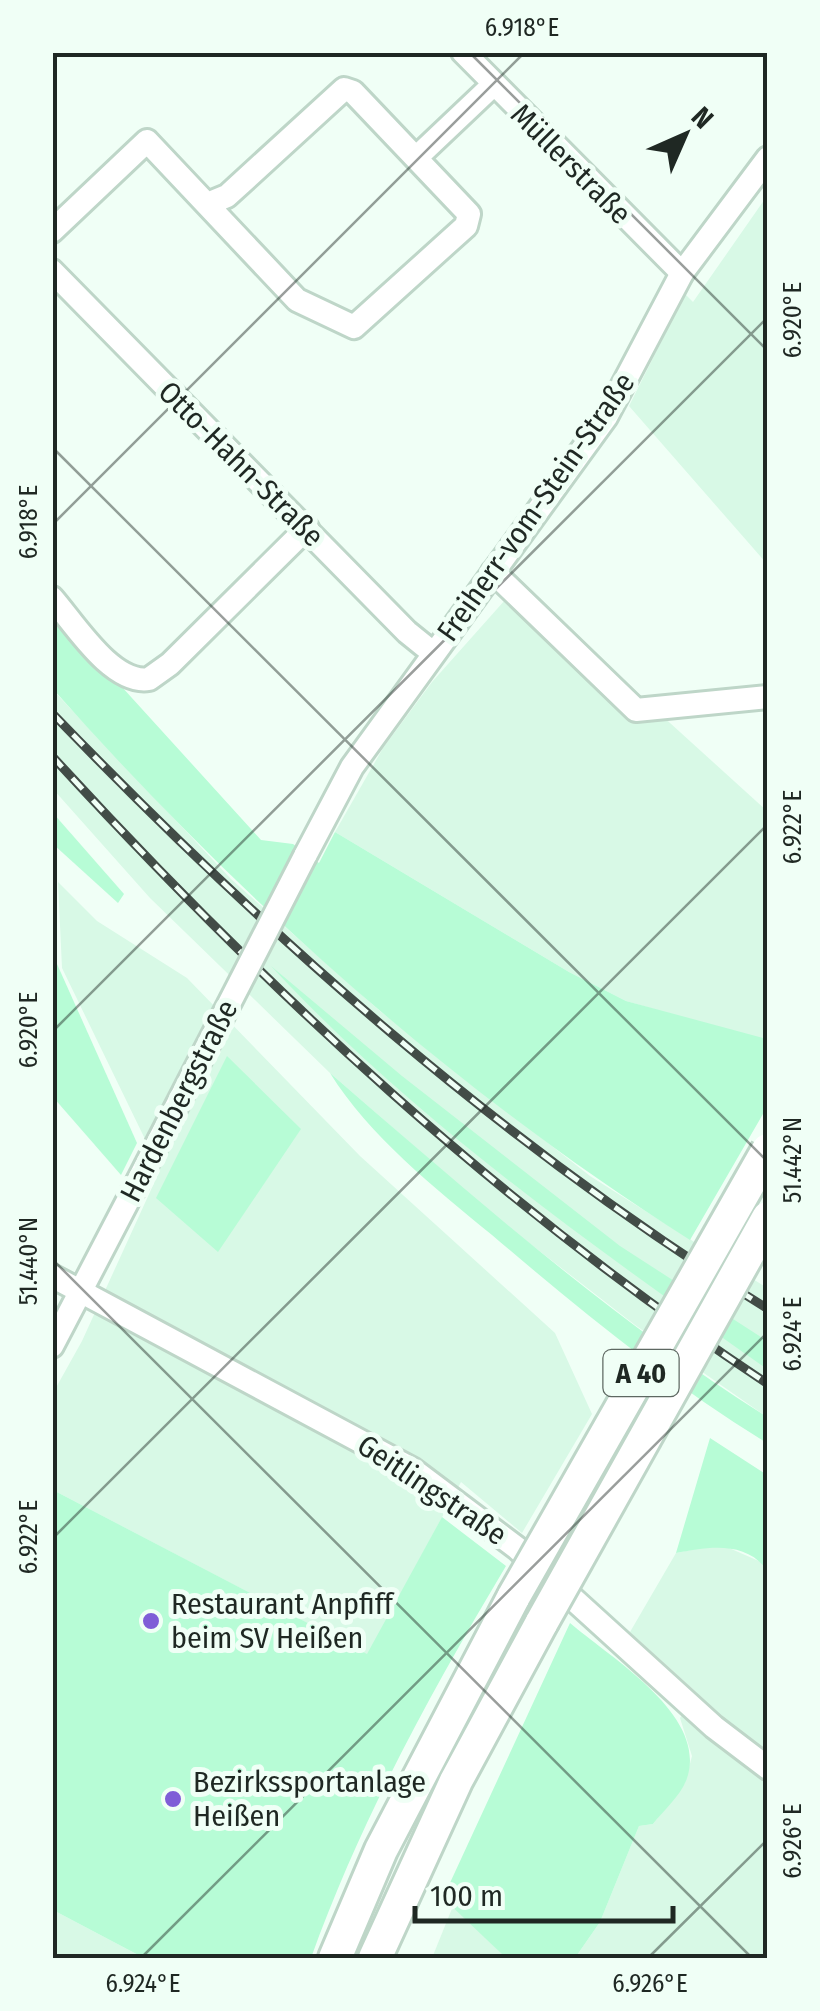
<svg xmlns="http://www.w3.org/2000/svg" width="820" height="2011" font-family="'Fira Sans Condensed',sans-serif">
<rect width="100%" height="100%" fill="#f0fff6"/>
<g fill="#d8f9e6">
<path d="M767 196V564L629 406 685 294 693 302Z"/>
<path d="M505 600 659 713 767 811 766 1041 626 1001 569 972 335 832 383 748 432 682Z"/>
<path d="M52 689 231 879 380 1011 590 1176 767 1288V1417L635 1325 498 1219 330 1073 150 898 53 789Z"/>
<path d="M58 882 97 921 187 978 360 1156 555 1333 592 1414 522 1533 461 1482 368 1655 53 1490V1393L82 1341 160 1170 62 968Z"/>
<path d="M720 1544 761 1562 767 1570V1958H575L600 1922 639 1826 653 1824 685 1783 692 1756 680 1718 697 1693 630 1632 676 1553Z"/>
<path d="M453 1906 506 1958H432Z"/>
<path d="M53 1910 144 1958H53Z"/>
</g>
<g fill="#b7fcd6">
<path d="M52 610 261 840 293 844 319 863 335 832 569 972 626 1001 767 1039V1107L690 1240C452 1089 239 899 53 689Z"/>
<path d="M53 813 124 894 118 903 53 844Z"/>
<path d="M53 955 137 1143 121 1175 53 1097Z"/>
<path d="M271 966 402 1076 620 1246 767 1341V1369C594 1247 416 1122 271 966Z"/>
<path d="M227 1056 301 1129 218 1252 156 1198Z"/>
<path d="M330 1073C470 1194 610 1318 767 1417V1443C669 1383 580 1310 492 1235 435 1188 369 1136 330 1073Z"/>
<path d="M710 1438 767 1475V1570C745 1540 707 1547 676 1553Z"/>
<path d="M53 1490 367 1654 442 1517 506 1566C431 1692 361 1819 311 1958H144L53 1910Z"/>
<path d="M570 1623C612 1659 711 1717 686 1781 680 1796 663 1811 653 1824L639 1826 600 1922 575 1958H506L443 1898Z"/>
</g>
<g fill="none" stroke-linecap="round" stroke-linejoin="round">
<defs>
<g id="minor">
<path d="M463 52 682 273"/>
<path d="M417 157 493 85"/>
<path d="M52 231 147 141 297 300 354 327 466 226 469 214 353 92 344 89 227 196 210 203"/>
<path d="M52 271 407 632 433 653"/>
<path d="M493 572 636 710 768 697"/>
<path d="M52 598C74 623 112 685 149 679L170 664 307 528"/>
<path d="M305 856 352 767 606 417 682 273 768 158"/>
<path d="M52 1276 412 1469 517 1548 714 1727 768 1768"/>
<path d="M52 1346 135 1187"/>
</g>
<g id="highway">
<path d="M335 1958 381 1850 514 1596"/>
<path d="M375 1958 456 1781 542 1622"/>
</g>
</defs>
<use href="#minor" stroke="#bed6c8" stroke-width="28"/>
<use href="#highway" stroke="#bed6c8" stroke-width="38"/>
<use href="#minor" stroke="#fff" stroke-width="22"/>
<use href="#highway" stroke="#fff" stroke-width="32"/>
<defs>
<g id="rail">
<path d="M52 713C269 938 502 1144 768 1309"/>
<path d="M52 756C268 992 500 1207 768 1384"/>
</g>
</defs>
<use href="#rail" stroke="#424c47" stroke-width="9"/>
<use href="#rail" stroke="#f0fff6" stroke-width="5" stroke-dasharray="15" stroke-linecap="butt"/>
<defs>
<path id="minor-bridge" d="M135 1187 305 856"/>
<g id="highway-bridge">
<path d="M514 1596 768 1150"/>
<path d="M542 1622 768 1218"/>
</g>
</defs>
<use href="#minor-bridge" stroke="#bed6c8" stroke-width="28" stroke-linecap="butt"/>
<use href="#highway-bridge" stroke="#bed6c8" stroke-width="38" stroke-linecap="butt"/>
<use href="#minor-bridge" stroke="#fff" stroke-width="22"/>
<use href="#highway-bridge" stroke="#fff" stroke-width="32"/>
</g>
<path fill="none" stroke="#1f2823" stroke-width="2.5" stroke-opacity="0.45" d="M469 52 768 351M52 447 768 1162M52 525 525 52M52 1032 768 317M52 1259 752 1958M52 1539 768 824M141 1958 768 1332M648 1958 768 1839"/>
<g fill="#7f5dd7" stroke="#f0fff6" stroke-width="4">
<circle cx="151" cy="1621" r="10"/>
<circle cx="173" cy="1799" r="10"/>
</g>
<g text-anchor="middle" dominant-baseline="central" stroke-width="10" stroke-linejoin="round" paint-order="stroke">
<rect fill="#f0fff6" stroke="#5e6862" stroke-width="2.5" x="603.5" y="1350" width="75" height="46" rx="8"/>
<g font-size="28" font-weight="bold" fill="#1f2823">
<text x="641" y="1373">A 40</text>
</g>
<g font-size="30" fill="#1f2823" stroke="#f0fff6">
<text transform="translate(571 164) rotate(45)">Müllerstraße</text>
<text transform="translate(241 464) rotate(45)">Otto-Hahn-Straße</text>
<text transform="translate(536 507) rotate(-55)">Freiherr-vom-Stein-Straße</text>
<text transform="translate(179 1101) rotate(-63)">Hardenbergstraße</text>
<text transform="translate(432 1490) rotate(34)">Geitlingstraße</text>
</g>
<g font-size="30" fill="#1f2823" stroke="#f0fff6" text-anchor="start">
<text x="171" y="1604">Restaurant Anpfiff<tspan x="171" dy="34">beim SV Heißen</tspan></text>
<text x="193" y="1782">Bezirkssportanlage<tspan x="193" dy="34">Heißen</tspan></text>
</g>
</g>
<rect width="820" height="2011" fill="none" stroke="#f0fff6" stroke-width="110"/>
<g transform="translate(685 135) rotate(45)" stroke="#f0fff6" stroke-width="8" paint-order="stroke">
<path d="M0-8L18 38L0 25L-18 38Z" fill="#1f2823"/>
<text y="-15" font-size="28" font-weight="bold" text-anchor="middle" fill="#1f2823">N</text>
</g>
<path d="M415 1906v15h258v-15" fill="none" stroke="#1f2823" stroke-width="5"/>
<text x="430" y="1906" font-size="30" fill="#1f2823" stroke="#f0fff6" stroke-width="8" paint-order="stroke">100 m</text>
<rect x="55" y="55" width="710" height="1901" fill="none" stroke="#1f2823" stroke-width="4"/>
<g font-size="25" text-anchor="middle" fill="#1f2823">
<text x="522" y="36">6.918°E</text>
<text transform="translate(792 320) rotate(-90)" y="9">6.920°E</text>
<text transform="translate(28 522) rotate(-90)" y="9">6.918°E</text>
<text transform="translate(792 827) rotate(-90)" y="9">6.922°E</text>
<text transform="translate(28 1030) rotate(-90)" y="9">6.920°E</text>
<text transform="translate(792 1160) rotate(-90)" y="9">51.442°N</text>
<text transform="translate(28 1261) rotate(-90)" y="9">51.440°N</text>
<text transform="translate(792 1334) rotate(-90)" y="9">6.924°E</text>
<text transform="translate(28 1537) rotate(-90)" y="9">6.922°E</text>
<text transform="translate(792 1841) rotate(-90)" y="9">6.926°E</text>
<text x="143" y="1992">6.924°E</text>
<text x="650" y="1992">6.926°E</text>
</g>
</svg>
